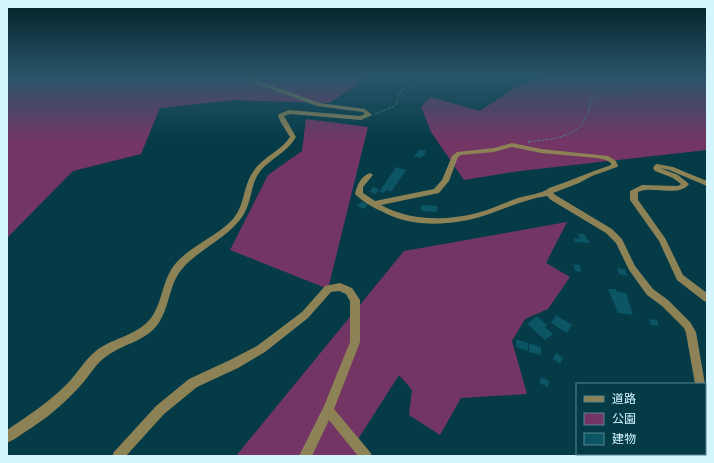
<svg xmlns="http://www.w3.org/2000/svg" width="714" height="463" font-family="Figtree,'Noto Sans JP',sans-serif">
<rect width="100%" height="100%" fill="#043b47"/>
<g fill="#733664">
<path d="M7 76H371L329 103 234 100 160 108 141 154 73 171 7 238Z"/>
<path d="M554 76H707V150L520 171 464 180 431 132 421 107 430 97 480 111 518 86Z"/>
<path d="M306 119 368 127 328 289 230 250 268 175 302 151Z"/>
<path d="M567 222 546 263 570 277 548 309 525 319 512 341 527 394 461 398 440 435 409 415 412 390 399 375 353 447 360 456H236L404 251Z"/>
</g>
<g fill="#0c5565">
<path d="M420 149 426 151 424 153H426L421 158 414 156Z"/>
<path d="M396 167 406 170 391 192 386 190 384 193 379 192Z"/>
<path d="M373 187 379 189 376 194 370 192Z"/>
<path d="M361 202 368 204 364 209 357 206Z"/>
<path d="M421 205 437 206V212L423 211 421 209Z"/>
<path d="M578 234H584L590 243 575 242 574 238 580 239Z"/>
<path d="M573 264 579 265 582 272 575 271Z"/>
<path d="M617 268 625 269 627 276 619 274Z"/>
<path d="M608 289H616L617 292 626 293 633 315 618 313Z"/>
<path d="M556 315 572 325 567 333 551 323Z"/>
<path d="M537 316 547 325 545 327 553 334 545 340 527 324Z"/>
<path d="M649 319 657 320 659 326 651 325Z"/>
<path d="M516 339 528 343V351L516 347Z"/>
<path d="M529 343 541 347V355L529 352Z"/>
<path d="M556 353 563 358 560 364 553 359Z"/>
<path d="M541 377 549 381 548 387 539 383Z"/>
</g>
<g fill="none" stroke-linecap="round" stroke-linejoin="round">
<g stroke="#4b7b85" stroke-width="1" stroke-dasharray="3 1.5" stroke-linecap="butt">
<path d="M375 114 395 106 402 89 439 76"/>
<path d="M528 142C549 139 575 139 586 118 590 110 590 100 595 92H628L649 76"/>
</g>
<path stroke="#4b7b85" stroke-width="1.5" stroke-dasharray="3.5 2" stroke-linecap="butt" d="M528 142H530"/>
<g fill="#8c8255" fill-rule="evenodd">
<path d="M247 76H252L261 82 320 103 365 109 372 115 361 120 290 114 284 116 296 137C286 154 270 158 259 173 249 187 253 206 238 222 222 241 198 250 182 269 169 284 170 307 158 324 146 341 123 344 107 356 96 363 90 375 81 385 64 404 46 419 25 432 19 436 14 440 7 443V430C29 415 48 403 67 384 77 374 85 359 97 350 113 338 138 335 151 318 163 302 162 279 176 263 192 245 216 237 233 219 245 205 243 186 253 172 262 157 280 152 290 137L280 121 278 115 279 114 289 110 360 116 365 114 363 112 317 106 257 84Z"/>
<path d="M512 143 541 149 608 156 616 161 618 166 617 167 592 176 579 183 553 193 557 196 612 229 622 239 635 266 653 289 668 300 690 322 696 332 705 384V385V384H695L686 333 684 328 662 306 647 295 629 270 616 243 606 233 551 200 547 196C525 199 505 209 483 216 451 226 411 228 381 211 372 207 362 201 355 194 357 185 361 176 370 173L373 175 363 187V193L375 201 434 189 442 180 452 156 457 152 494 148ZM512 147 541 153 597 158 606 160 611 163V165C590 172 570 181 549 188 544 193 525 196 518 198 504 203 491 209 477 213 446 221 410 221 381 205L439 193 449 181 458 157 461 155 494 152Z"/>
<path d="M657 164 673 167 707 181V186L669 170 660 168 678 175 689 184C678 198 652 185 638 192V200L665 238 683 275 707 293V302L704 301 677 280 659 241 630 200V191L642 185 678 186 681 184 673 178 655 171 653 168 655 165Z"/>
<path d="M340 283 352 288 360 300V342L334 409 370 452 372 456H358L329 420 312 456H299L324 406 350 342V301L346 294 339 291 331 292 308 318 265 352 238 368 197 387 164 414 126 456H112L114 452 156 406 189 379 230 360 257 346 302 312 325 286Z"/>
<path d="M705 390 707 391V404L705 403Z"/>
</g>
</g>
<linearGradient id="sky" x2="0" y2="1"><stop stop-color="#022027"/><stop offset="0.54" stop-color="#295569"/><stop offset="1" stop-color="#295569" stop-opacity="0"/></linearGradient>
<rect width="714" height="141" fill="url(#sky)"/>
<rect width="714" height="463" fill="none" stroke="#d5f5fe" stroke-width="16"/>
<rect x="576" y="383" width="130" height="72" fill="#043b47" stroke="#588590"/>
<rect x="584" y="396" width="20" height="6" fill="#8c8255" stroke="#588590"/>
<text x="612" y="403" font-size="12" fill="#d5f5fe">道路</text>
<rect x="584" y="413" width="20" height="12" fill="#733664" stroke="#588590"/>
<text x="612" y="423" font-size="12" fill="#d5f5fe">公園</text>
<rect x="584" y="433" width="20" height="12" fill="#0c5565" stroke="#588590"/>
<text x="612" y="443" font-size="12" fill="#d5f5fe">建物</text>
</svg>
